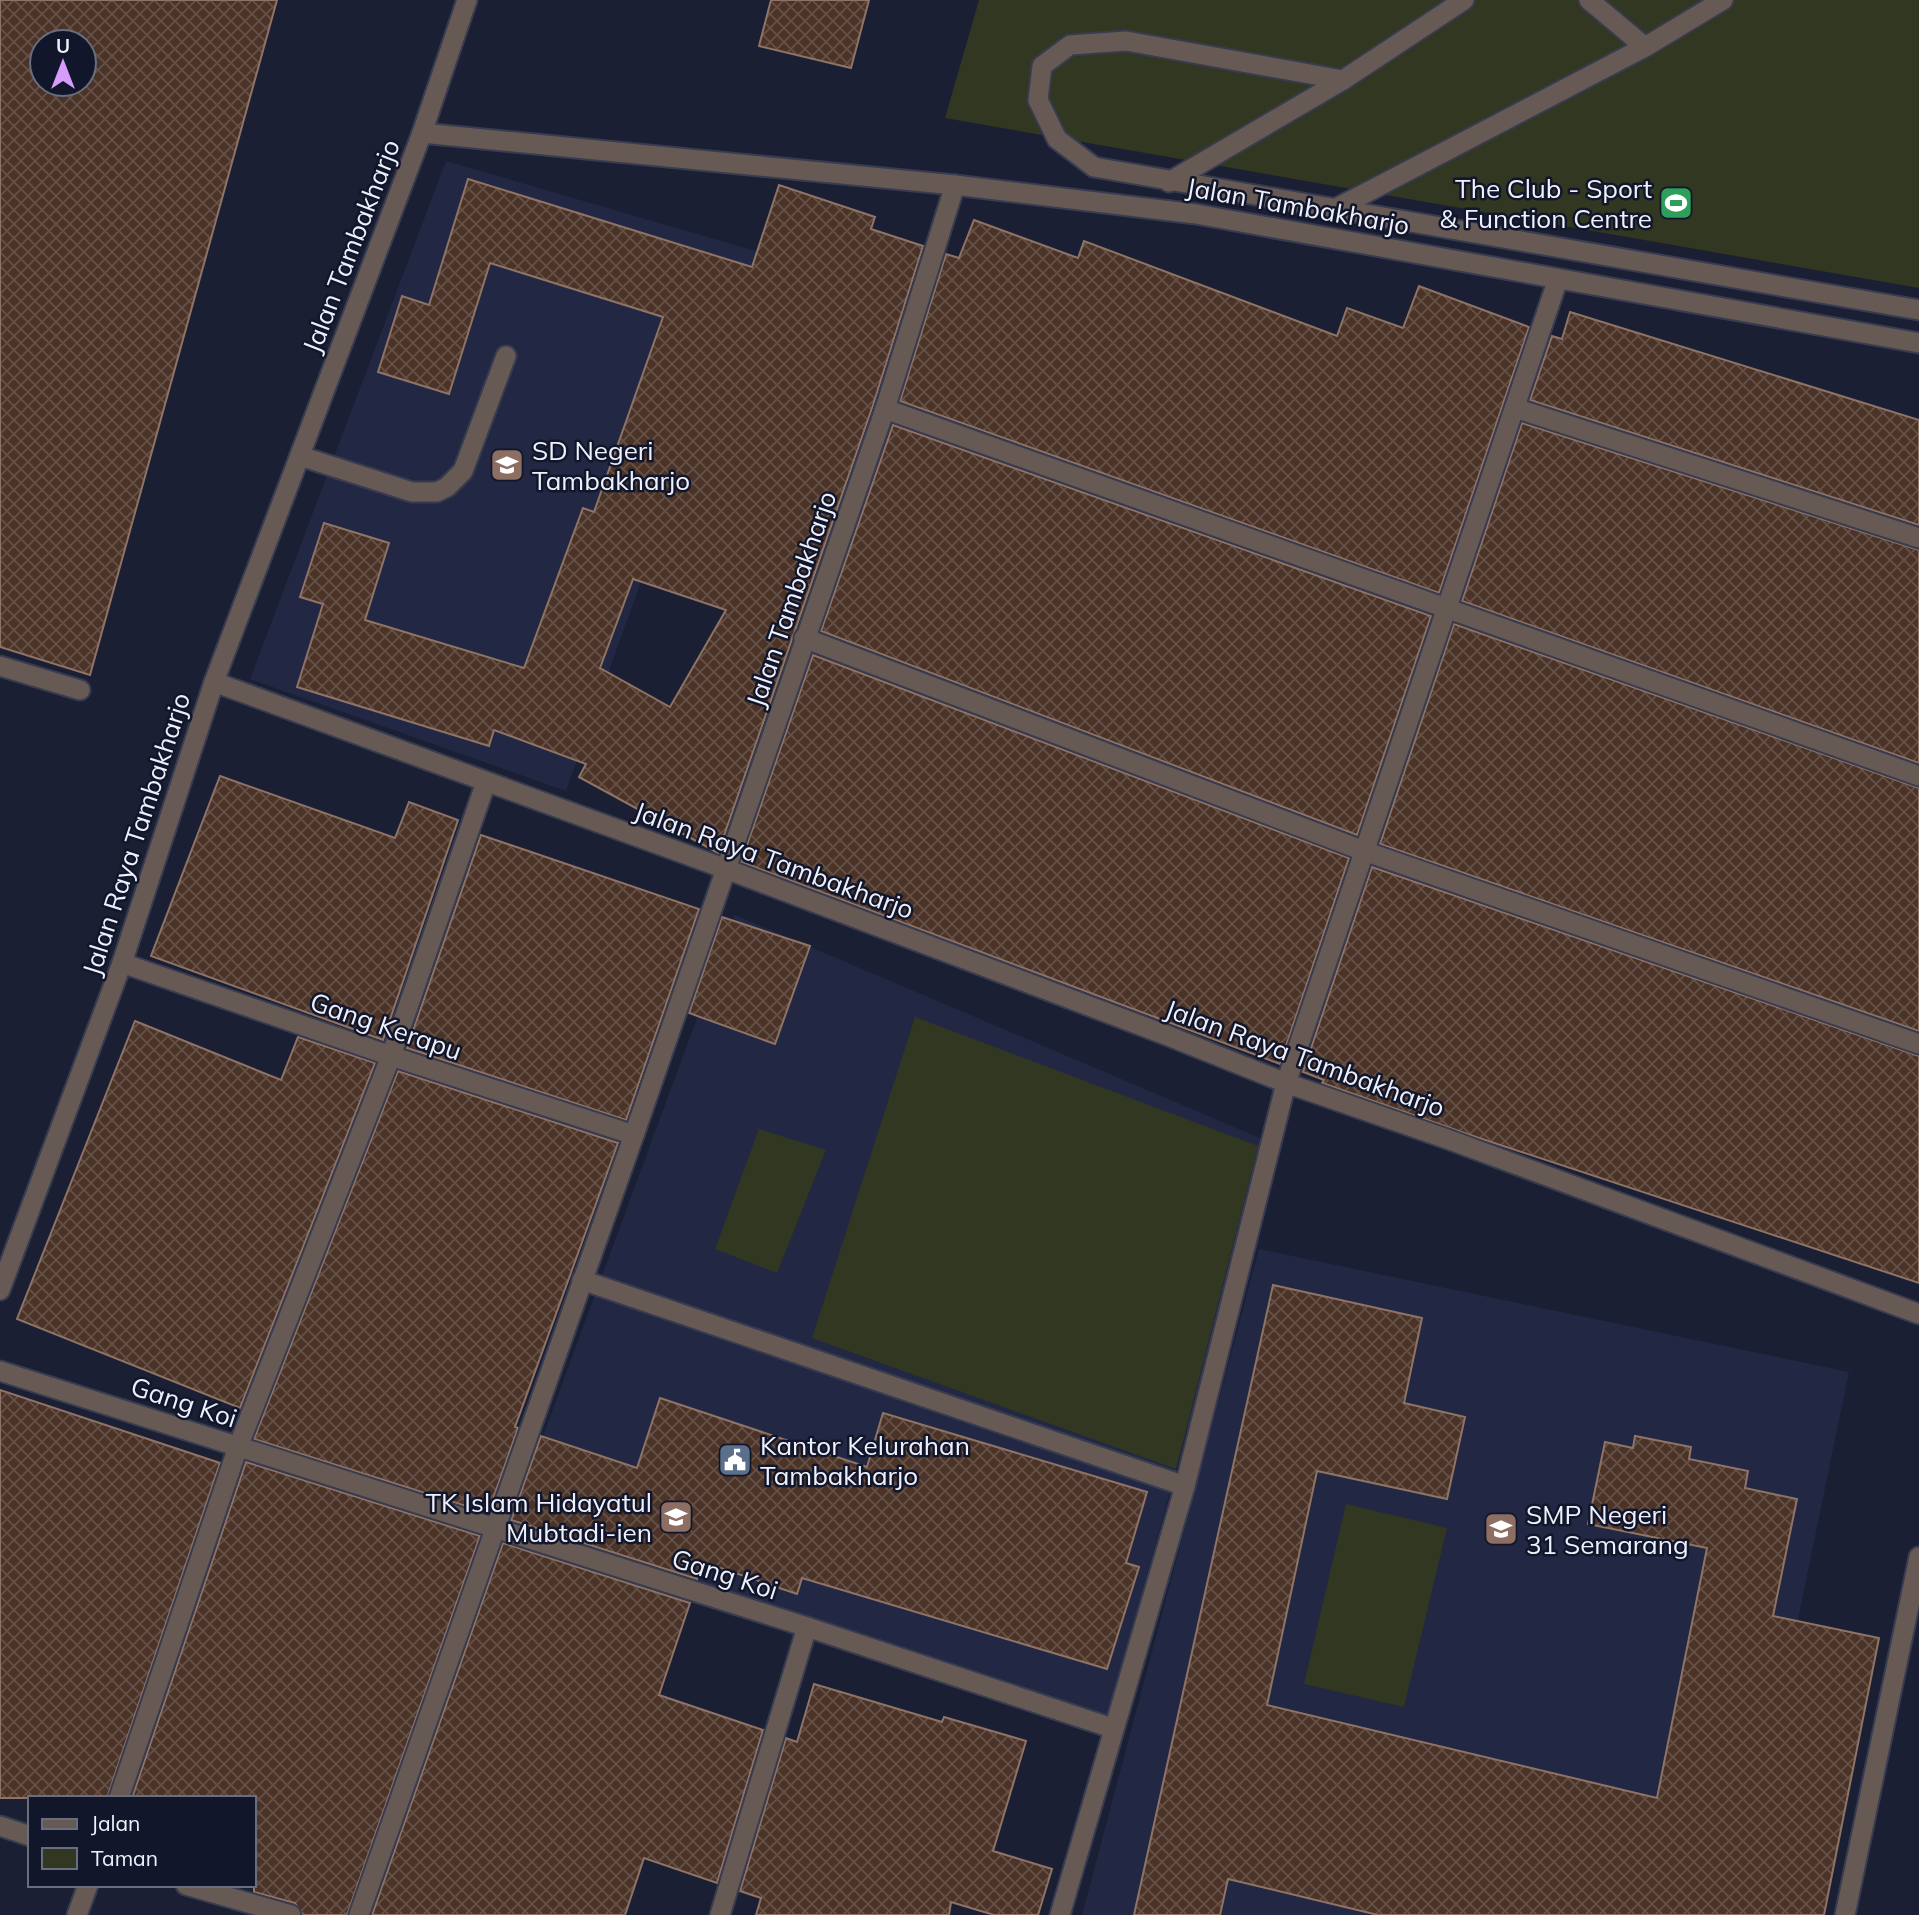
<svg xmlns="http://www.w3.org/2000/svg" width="1919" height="1915" font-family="Mulish,sans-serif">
<defs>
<pattern id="building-cross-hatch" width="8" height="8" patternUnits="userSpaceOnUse" patternTransform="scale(1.75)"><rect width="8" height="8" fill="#4b3327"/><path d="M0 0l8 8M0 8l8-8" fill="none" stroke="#655147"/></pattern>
</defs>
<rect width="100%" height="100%" fill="#1a1f34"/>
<g fill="#222843">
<path d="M446 161 759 252 566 791 250 679Z"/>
<path d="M735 915 1267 1141 1108 1716 512 1520Z"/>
<path d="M1259 1249 1849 1372 1784 1687 1733 1915H1082Z"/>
</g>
<g fill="#313720">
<path d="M979 0H1919V288L945 118Z"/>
<path d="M915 1017 1258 1146 1176 1469 812 1338Z"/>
<path d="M759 1129 826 1150 777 1273 715 1249Z"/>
<path d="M1346 1504 1447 1528 1404 1707 1304 1684Z"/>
</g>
<g fill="url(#building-cross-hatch)" stroke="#8f7466" stroke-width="2" fill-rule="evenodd">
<path d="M0 0H277L90 675 0 647ZM42 42H84V84H42Z"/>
<path d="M771 0H869L851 68 759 46Z"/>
<path d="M468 179 752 267 779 185 875 217 871 229 923 246 873 405 718 853 579 777 586 764 494 730 489 746 297 687 323 604 300 597 324 523 389 543 365 620 524 668 583 508 594 512 663 317 490 263 449 394 378 372 402 296 429 305ZM633 579 726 610 670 707 600 668Z"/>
<path d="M974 220 1078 258 1084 241 1337 336 1347 308 1403 328 1419 286 1529 327 1439 593 900 401 946 254 959 258Z"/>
<path d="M1570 312 1919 420V525L1530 400 1552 336 1562 339Z"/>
<path d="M1522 423 1919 550V763L1462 601Z"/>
<path d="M893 425 1431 616 1357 835 821 631Z"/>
<path d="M1454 624 1919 788V1031L1380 844Z"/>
<path d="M813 655 1349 858 1280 1064 741 862Z"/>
<path d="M220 776 395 838 409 802 458 820 383 1040 151 956Z"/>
<path d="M481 835 699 909 626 1120 407 1048Z"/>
<path d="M1372 867 1919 1056V1283L1473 1136 1322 1083 1324 1080 1303 1072Z"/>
<path d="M722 917 810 946 775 1044 689 1013Z"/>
<path d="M135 1021 281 1080 298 1037 375 1063 240 1408 17 1319Z"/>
<path d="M398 1071 618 1143 515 1427 518 1428 488 1513 254 1439Z"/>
<path d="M1273 1285 1422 1318 1404 1403 1465 1417 1447 1499 1317 1471 1267 1705 1657 1798 1707 1548 1588 1524 1605 1442 1633 1448 1635 1436 1691 1447 1689 1459 1748 1471 1745 1488 1797 1499 1773 1616 1879 1638 1824 1915H1378L1228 1879 1220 1915H1134Z"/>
<path d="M0 1390 220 1463 107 1798H0Z"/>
<path d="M660 1398 867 1467 883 1413 1147 1492 1126 1563 1139 1567 1107 1669 802 1578 797 1594 703 1562 697 1579 511 1520 541 1436 637 1468Z"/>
<path d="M246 1462 480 1536 347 1915H303L295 1903 254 1892V1798H132Z"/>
<path d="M503 1543 690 1603 659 1695 763 1730 717 1883 644 1858 625 1915H372Z"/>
<path d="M814 1684 942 1722 944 1717 1026 1741 993 1851 1052 1869 1038 1915H994L951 1902 949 1915H756L761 1898 740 1891 786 1738 797 1742Z"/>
</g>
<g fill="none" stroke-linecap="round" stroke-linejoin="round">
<defs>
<g id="service">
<path d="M1589 0 1645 47"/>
<path d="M1343 80 1126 41 1070 45 1042 66 1038 100 1057 139 1094 167 1919 310"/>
<path d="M1169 182 1343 80 1464 0"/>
<path d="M1333 210 1645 47 1723 0"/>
<path d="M300 456 412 492H437L447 487 463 471 506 356"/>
</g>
<g id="minor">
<path d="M422 133 467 0"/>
<path d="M1515 408 1919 538"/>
<path d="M885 409 1919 776"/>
<path d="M804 638 1364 851 1919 1044"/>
<path d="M0 666 80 690"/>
<path d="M214 682 422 133 955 185 1196 214 1919 343"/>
<path d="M122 963 391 1056 634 1135"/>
<path d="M582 1280 1185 1486"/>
<path d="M0 1290 122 963 214 682 726 869 1166 1035 1286 1083 1450 1140 1919 1314"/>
<path d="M0 1371 807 1627 1112 1728"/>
<path d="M119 1798 238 1447 391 1056 486 782"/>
<path d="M0 1826 30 1836"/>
<path d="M186 1885 291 1915"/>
<path d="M77 1915 88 1885"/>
<path d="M359 1915 634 1135 885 409 955 185"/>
<path d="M720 1915 807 1627"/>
<path d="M1060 1915 1185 1486 1286 1083 1558 279"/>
<path d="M1845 1915 1919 1557"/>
</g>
</defs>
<use href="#service" stroke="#383c50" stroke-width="23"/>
<use href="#minor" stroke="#383c50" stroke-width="23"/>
<use href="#service" stroke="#675a54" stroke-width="19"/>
<use href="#minor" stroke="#675a54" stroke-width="19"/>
</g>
<defs>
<symbol id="stadium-square" viewBox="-11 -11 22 22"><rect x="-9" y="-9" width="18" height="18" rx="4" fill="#2e9e5b" stroke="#11162a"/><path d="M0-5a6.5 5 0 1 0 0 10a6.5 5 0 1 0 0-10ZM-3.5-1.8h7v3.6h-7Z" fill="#fff"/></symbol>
<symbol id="school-square" viewBox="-11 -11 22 22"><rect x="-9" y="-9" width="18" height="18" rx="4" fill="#8d6e63" stroke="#11162a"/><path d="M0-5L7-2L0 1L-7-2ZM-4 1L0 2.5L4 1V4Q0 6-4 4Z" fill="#fff"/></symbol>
<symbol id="civic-square" viewBox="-11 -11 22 22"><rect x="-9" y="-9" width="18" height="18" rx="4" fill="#5c6f8a" stroke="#11162a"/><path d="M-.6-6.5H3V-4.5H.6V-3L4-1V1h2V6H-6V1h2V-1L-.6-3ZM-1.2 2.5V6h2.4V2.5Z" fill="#fff"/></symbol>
</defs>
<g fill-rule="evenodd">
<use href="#stadium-square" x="1657" y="184" width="38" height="38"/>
<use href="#school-square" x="488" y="446" width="38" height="38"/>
<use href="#civic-square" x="716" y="1441" width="38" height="38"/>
<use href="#school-square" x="657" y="1498" width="38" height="38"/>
<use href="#school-square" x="1482" y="1510" width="38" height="38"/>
</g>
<g text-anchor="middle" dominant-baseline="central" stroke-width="5" stroke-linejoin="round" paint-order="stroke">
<g font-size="26" fill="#eef1fd" stroke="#11162a" text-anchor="start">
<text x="1652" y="188" text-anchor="end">The Club - Sport<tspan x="1652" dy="30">&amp; Function Centre</tspan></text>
<text x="532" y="450">SD Negeri<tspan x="532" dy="30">Tambakharjo</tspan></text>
<text x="760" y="1445">Kantor Kelurahan<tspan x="760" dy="30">Tambakharjo</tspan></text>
<text x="652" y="1502" text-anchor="end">TK Islam Hidayatul<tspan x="652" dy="30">Mubtadi-ien</tspan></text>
<text x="1526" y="1514">SMP Negeri<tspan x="1526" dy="30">31 Semarang</tspan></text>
</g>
<g font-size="26" fill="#eef1fd" stroke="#11162a">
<text transform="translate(1298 206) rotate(10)">Jalan Tambakharjo</text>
<text transform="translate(351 246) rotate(-69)">Jalan Tambakharjo</text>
<text transform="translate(791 599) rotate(-71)">Jalan Tambakharjo</text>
<text transform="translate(136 834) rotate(-72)">Jalan Raya Tambakharjo</text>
<text transform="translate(774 860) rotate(20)">Jalan Raya Tambakharjo</text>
<text transform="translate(386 1026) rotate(19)">Gang Kerapu</text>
<text transform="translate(1305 1058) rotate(20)">Jalan Raya Tambakharjo</text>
<text transform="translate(184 1402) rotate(18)">Gang Koi</text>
<text transform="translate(725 1574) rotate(18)">Gang Koi</text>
</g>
</g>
<rect x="28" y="1796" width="228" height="91" fill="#11162a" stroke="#696e7e" stroke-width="2"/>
<rect x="42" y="1819" width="35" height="10" fill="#675a54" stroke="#696e7e" stroke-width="2"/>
<text x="91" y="1831" font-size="21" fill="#eef1fd">Jalan</text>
<rect x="42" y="1848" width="35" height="21" fill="#313720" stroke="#696e7e" stroke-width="2"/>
<text x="91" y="1866" font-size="21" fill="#eef1fd">Taman</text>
<g transform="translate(63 63)"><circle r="33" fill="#11162a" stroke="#696e7e" stroke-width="2"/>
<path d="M0-5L12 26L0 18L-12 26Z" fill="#d59cfb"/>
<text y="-10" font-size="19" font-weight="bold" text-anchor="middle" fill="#eef1fd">U</text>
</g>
</svg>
